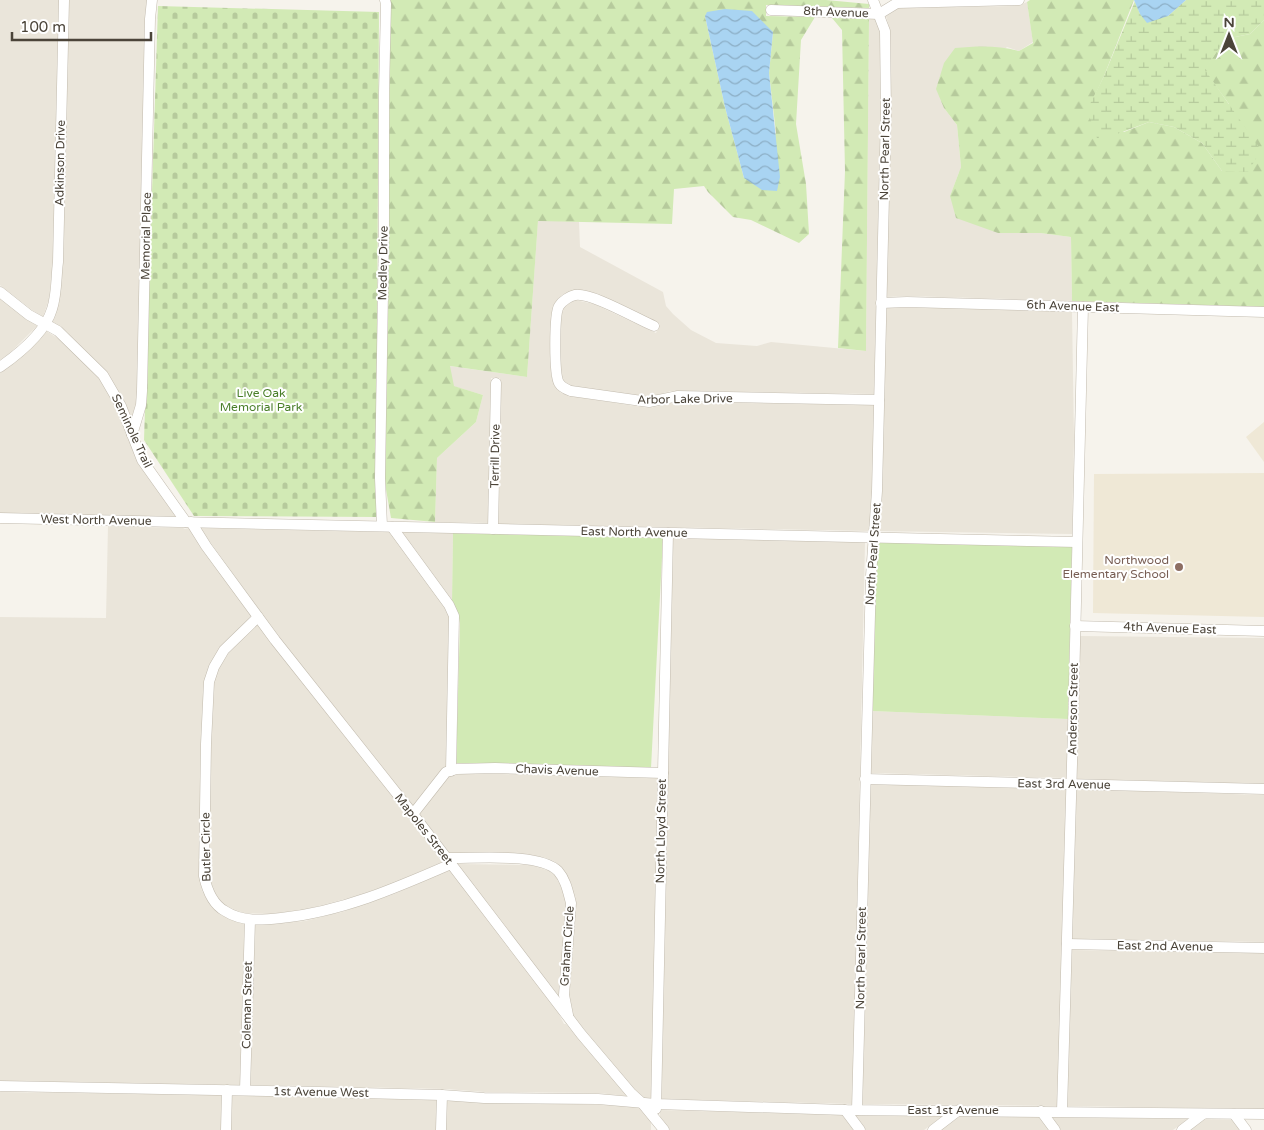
<svg xmlns="http://www.w3.org/2000/svg" width="1264" height="1130" font-family="'Varela Round',sans-serif">
<defs>
<pattern id="forest-firs" width="22" height="20" patternUnits="userSpaceOnUse" patternTransform="scale(1.25)"><rect width="22" height="20" fill="#d2eab5"/><path d="M5 1l3.5 6h-7zM16 11l3.5 6h-7z" fill="#b6ca9c"/></pattern>
<pattern id="wetland-marsh" width="20" height="14" patternUnits="userSpaceOnUse" patternTransform="scale(1.25)"><rect width="20" height="14" fill="#d2eab5"/><path d="M1 5h8M5 5V1M11 12h8M15 12V8" fill="none" stroke="#b6ca9c"/></pattern>
<pattern id="cemetery-stones" width="16" height="16" patternUnits="userSpaceOnUse" patternTransform="scale(1.25)"><rect width="16" height="16" fill="#d2eab5"/><path d="M2 7V4a2 2 0 0 1 4 0v3zM10 15v-3a2 2 0 0 1 4 0v3z" fill="#b6ca9c"/></pattern>
<pattern id="water-waves" width="16" height="10" patternUnits="userSpaceOnUse" patternTransform="scale(1.25)"><rect width="16" height="10" fill="#a9d4f2"/><path d="M0 5q4-4 8 0t8 0" fill="none" stroke="#8caec5"/></pattern>
</defs>
<rect width="100%" height="100%" fill="#f6f3ec"/>
<g fill="#eae5da">
<path d="M0 0H59L53 262 49 299 43 317 32 310 0 285Z"/>
<path d="M68 0H147L139 342 137 404 132 420 125 403 106 371 67 332 52 322Z"/>
<path d="M1027 2 1033 42 1019 51 1007 47 944 108 957 125 961 167 950 196 998 233H1040L1071 237 1072 301 907 296 886 297 891 52 890 30 886 16 898 8 1012 6 1020 5Z"/>
<path d="M869 19H876L881 32V112L874 394 678 391H671L649 397 572 386 567 384 562 379 560 372 561 316 563 309 568 304 575 300 594 304 656 333 660 324 597 294 575 290 562 295 556 302 552 313 551 374 555 386 561 393 570 396 649 408 678 402 874 405 873 491 869 531 498 524 500 476V378H491L489 523 435 522 437 458 476 422 483 395 453 386 449 366 527 377 538 220 579 222 580 247 663 292 666 306 673 314 691 330 716 343 757 346 771 342 866 351Z"/>
<path d="M0 298 27 319 37 326 9 354 0 360Z"/>
<path d="M907 307 1072 312 1074 439 1072 534 878 531 886 308Z"/>
<path d="M46 331 62 341 100 378 117 408 127 435V438L129 439 138 462 176 517 0 513V373L15 362Z"/>
<path d="M108 526 183 528 185 529 189 528 251 616 221 646 209 666 200 876 202 891 210 904 221 915 245 924 241 1085 0 1081V617L106 618Z"/>
<path d="M200 528 390 532 445 608 450 617 447 766 440 772 413 806 278 636Z"/>
<path d="M402 532 453 533 452 601Z"/>
<path d="M673 538 865 542 853 1104 660 1099Z"/>
<path d="M257 624 409 818 442 862 391 884 360 895 304 910 270 914 243 913 226 906 217 897 211 887 209 876 210 745 213 683 218 670 228 654Z"/>
<path d="M1080 636 1264 638V784L1076 779Z"/>
<path d="M1069 698 1067 778 870 773 872 711 1068 719Z"/>
<path d="M465 773 658 778 651 1099 644 1098 634 1089 572 1015 569 995 576 903 563 870 554 861 543 857 530 855 449 853 419 814 448 777Z"/>
<path d="M869 784 1067 789 1058 1106 862 1104Z"/>
<path d="M1076 789 1264 795V942L1072 939Z"/>
<path d="M457 864 530 865 550 871 556 877 564 893 566 904 560 998Z"/>
<path d="M450 870 558 1012 564 1024H566L627 1096 598 1093 484 1092 446 1089 250 1085 255 925 305 921 342 912 394 894Z"/>
<path d="M1071 950 1264 953V1109L1067 1106Z"/>
<path d="M0 1092 222 1095V1130H0Z"/>
<path d="M232 1095 437 1100V1130H231Z"/>
<path d="M446 1100 484 1103 529 1102 626 1106 640 1108 651 1121V1130H446Z"/>
<path d="M660 1110 843 1115 854 1130H670L660 1117Z"/>
<path d="M855 1115 908 1116H943L924 1130H866Z"/>
<path d="M960 1116 1039 1117 1049 1130H941Z"/>
<path d="M1051 1117 1188 1119 1173 1130H1061Z"/>
<path d="M1205 1119 1232 1120 1240 1130H1190Z"/>
</g>
<g fill="#efe8d6">
<path d="M1264 422V462L1246 437Z"/>
<path d="M1264 473V617L1093 613 1094 474Z"/>
</g>
<g fill="url(#forest-firs)" fill-rule="evenodd">
<path d="M390 0H826L869 4V8L766 5V16L815 17 801 40 796 124 806 184 809 234 799 243 751 220 733 217 708 192 704 186 674 189 672 224 538 221 527 377 450 366 454 386 483 395 476 422 437 458 435 522 391 518 384 478 386 346 388 326ZM705 16 773 32 769 73 776 133 744 178 725 107Z"/>
<path d="M1030 0H1134L1104 76 1088 110 1124 132 1149 122 1174 127 1202 143 1222 171 1229 104 1204 70 1225 39 1250 34 1264 20V307L1072 301 1071 237 1040 233H998L956 218 950 196 961 167 957 125 944 108 936 89 944 63 955 48C977 46 998 45 1019 51L1033 43 1027 2Z"/>
<path d="M832 18 869 19 866 351 838 348 845 171 842 30Z"/>
</g>
<path fill="url(#wetland-marsh)" d="M1186 0H1264V20L1250 34 1225 39 1205 70 1261 150 1248 172 1222 171 1202 143 1174 127 1149 122 1098 141 1087 110 1104 76 1135 1 1140 14 1168 16Z"/>
<path fill="url(#cemetery-stones)" d="M158 6 379 12 376 517 194 516 144 440Z"/>
<g fill="#d2eab5">
<path d="M453 533 663 538 651 768 456 763 460 623 458 613 452 601Z"/>
<path d="M877 542 1072 547 1068 719 872 711Z"/>
</g>
<g fill="url(#water-waves)">
<path d="M1134 0H1186L1168 16 1147 23 1140 14Z"/>
<path d="M725 9 752 11 773 32 769 73 780 177 777 191 762 190 744 178 725 107 705 16 707 12Z"/>
</g>
<g fill="none" stroke-linecap="round" stroke-linejoin="round">
<defs>
<g id="minor">
<path d="M771 10 879 14 897 3 1019 0"/>
<path d="M0 292 29 315 58 331 103 375 121 406 142 460 186 522"/>
<path d="M881 303 907 302 1264 312"/>
<path d="M654 326C637 319 591 292 575 295 570 296 562 301 559 306 554 314 554 375 559 383 562 388 566 389 571 391L649 402 678 396 879 400"/>
<path d="M0 367C20 353 45 333 52 309 57 294 56 277 58 262L64 0"/>
<path d="M132 435 141 405 142 391 150 19 152 0"/>
<path d="M0 518 1077 542"/>
<path d="M191 522 206 546 275 640 413 814 581 1034 631 1093 642 1103 664 1130"/>
<path d="M382 526 380 478 384 229V93L386 4 385 0"/>
<path d="M392 527 449 605 454 616 451 771"/>
<path d="M493 529 496 383"/>
<path d="M258 617 224 650 214 667 209 682 206 744 204 876C207 890 212 904 225 911 242 922 262 920 281 918 341 912 396 888 451 864"/>
<path d="M1075 626 1264 631"/>
<path d="M865 779 1264 789"/>
<path d="M413 814 446 772 457 769 495 768 663 773"/>
<path d="M447 858C473 859 539 852 558 871 566 880 568 892 571 903L564 995 568 1015"/>
<path d="M1067 944 1264 948"/>
<path d="M0 1086 319 1092 442 1095 484 1098 598 1099 656 1104 845 1110 1264 1114"/>
<path d="M245 1090 250 920"/>
<path d="M656 1109 668 533"/>
<path d="M845 1110 860 1130"/>
<path d="M857 1110 871 576 877 491 886 112 885 31 873 0"/>
<path d="M1041 1111 1055 1130"/>
<path d="M1062 1111 1073 729 1083 307"/>
<path d="M1234 1114 1246 1130"/>
<path d="M226 1130 227 1090"/>
<path d="M441 1130 442 1095"/>
<path d="M933 1130 959 1110"/>
<path d="M1182 1130 1203 1114"/>
</g>
</defs>
<use href="#minor" stroke="#c2bbae" stroke-width="11"/>
<use href="#minor" stroke="#fff" stroke-width="10"/>
</g>
<circle fill="#8d6e63" stroke="#fff" stroke-width="2" cx="1179" cy="567" r="5"/>
<g text-anchor="middle" dominant-baseline="central" stroke-width="4" stroke-linejoin="round" paint-order="stroke">
<g font-size="12" fill="#4b4439" stroke="#fff">
<text transform="translate(836 12) rotate(2)">8th Avenue</text>
<text transform="translate(885 149) rotate(-89)">North Pearl Street</text>
<text transform="translate(60 163) rotate(-89)">Adkinson Drive</text>
<text transform="translate(146 236) rotate(-89)">Memorial Place</text>
<text transform="translate(383 263) rotate(-89)">Medley Drive</text>
<text transform="translate(1073 306) rotate(2)">6th Avenue East</text>
<text transform="translate(685 399) rotate(-1)">Arbor Lake Drive</text>
<text transform="translate(132 431) rotate(65)">Seminole Trail</text>
<text transform="translate(495 456) rotate(-89)">Terrill Drive</text>
<text transform="translate(96 520) rotate(1)">West North Avenue</text>
<text transform="translate(634 532) rotate(1)">East North Avenue</text>
<text transform="translate(873 554) rotate(-86)">North Pearl Street</text>
<text transform="translate(1170 628) rotate(2)">4th Avenue East</text>
<text transform="translate(1073 709) rotate(-89)">Anderson Street</text>
<text transform="translate(557 770) rotate(2)">Chavis Avenue</text>
<text transform="translate(1064 784) rotate(1)">East 3rd Avenue</text>
<text transform="translate(424 829) rotate(52)">Mapoles Street</text>
<text transform="translate(661 831) rotate(-89)">North Lloyd Street</text>
<text transform="translate(206 847) rotate(-91)">Butler Circle</text>
<text transform="translate(567 946) rotate(-86)">Graham Circle</text>
<text transform="translate(1165 946) rotate(1)">East 2nd Avenue</text>
<text transform="translate(861 958) rotate(-89)">North Pearl Street</text>
<text transform="translate(247 1005) rotate(-89)">Coleman Street</text>
<text transform="translate(321 1092) rotate(1)">1st Avenue West</text>
<text x="953" y="1110">East 1st Avenue</text>
</g>
<g font-size="12" fill="#4a7f2a" stroke="#fff">
<text x="261" y="393">Live Oak<tspan x="261" dy="14">Memorial Park</tspan></text>
</g>
<g font-size="12" fill="#785e54" stroke="#fff" text-anchor="end">
<text x="1169" y="560">Northwood<tspan x="1169" dy="14">Elementary School</tspan></text>
</g>
</g>
<g transform="translate(1229 35)" stroke="#ffffff" stroke-width="4" paint-order="stroke">
<path d="M0-4L9 19L0 12L-9 19Z" fill="#4b4439"/>
<text y="-8" font-size="14" font-weight="bold" text-anchor="middle" fill="#4b4439">N</text>
</g>
<path d="M12 32v8h139v-8" fill="none" stroke="#4b4439" stroke-width="2.5"/>
<text x="20" y="32" font-size="15" fill="#4b4439" stroke="#ffffff" stroke-width="4" paint-order="stroke">100 m</text>
</svg>
